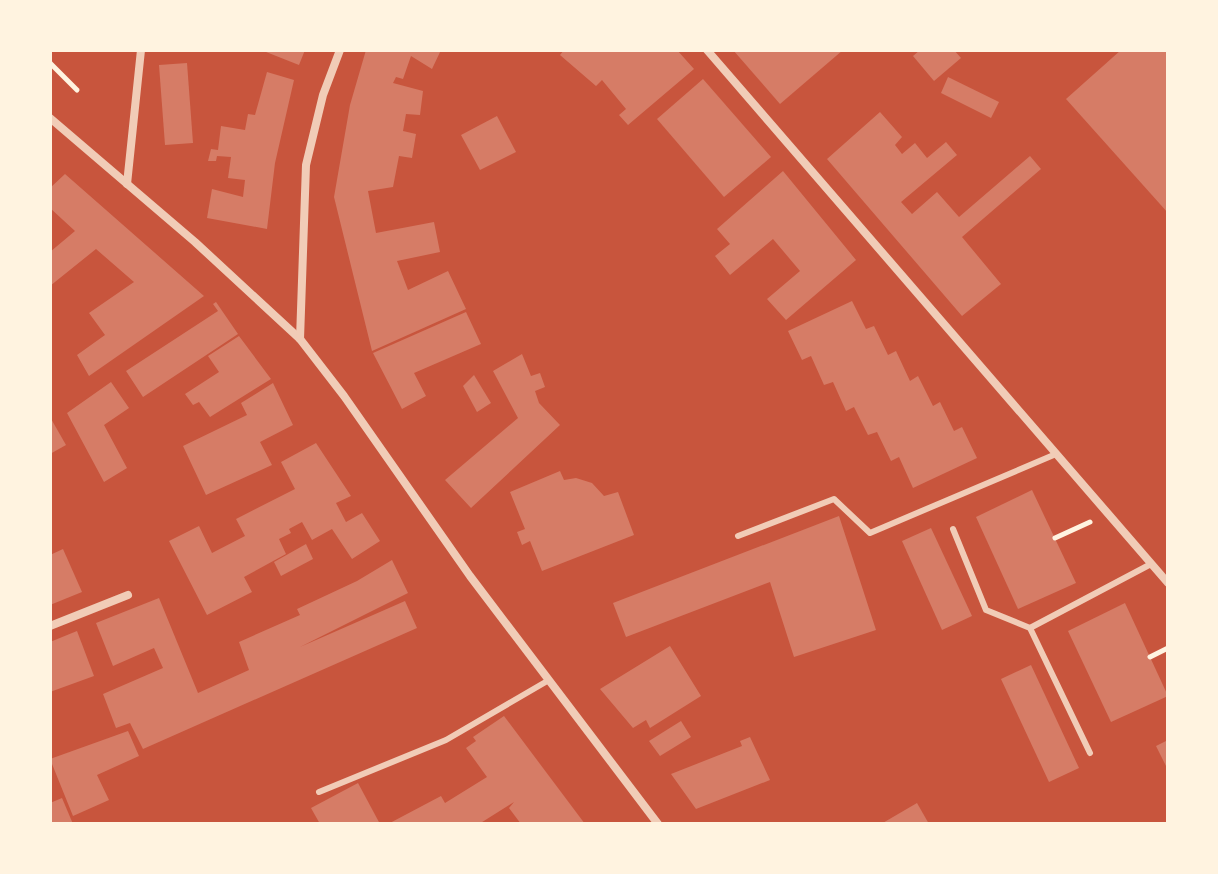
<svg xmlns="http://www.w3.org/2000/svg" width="1218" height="874" font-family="Poppins,sans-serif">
<rect width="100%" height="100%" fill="#c8553d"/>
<g fill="#d67c66">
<path d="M261 50H305L299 65Z"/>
<path d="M366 50H441L432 69 411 56 403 79 396 77 393 83 423 91 420 115 406 114 403 131 416 134 412 158 399 156 393 187 368 191 376 233 434 222 440 252 397 261 408 290 448 271 466 309 372 351 334 197 350 105Z"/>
<path d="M564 50H677L694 69 628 125 619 115 626 109 602 80 596 86 560 55Z"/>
<path d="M733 50H843L780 104Z"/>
<path d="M920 50H954L961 58 934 81 913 56Z"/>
<path d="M1121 50H1168V213L1066 99Z"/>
<path d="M187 63 193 143 165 145 159 65Z"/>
<path d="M267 72 294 80 275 163 267 229 207 218 212 189 243 197 245 180 228 178 231 157 217 156 216 161H208L211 149 218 150 221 126 245 130 248 114 255 115Z"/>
<path d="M948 77 999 102 991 118 941 93Z"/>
<path d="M703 79 771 157 724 197 657 119Z"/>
<path d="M880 112 902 137 895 145 902 154 915 143 927 158 946 142 957 155 901 202 912 214 937 192 959 217 1030 156 1041 169 962 237 1001 284 962 316 827 159Z"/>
<path d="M497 116 516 152 480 170 461 135Z"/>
<path d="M783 171 856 260 786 320 767 299 800 271 773 239 730 275 715 256 730 244 717 229Z"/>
<path d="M65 174 204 296 89 376 77 355 105 335 89 313 134 282 96 249 50 286V252L75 231 50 208V188Z"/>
<path d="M852 301 866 329 874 326 888 355 896 351 910 381 918 376 933 406 940 402 954 431 962 427 977 458 913 488 899 457 891 461 877 432 868 435 854 407 846 411 833 382 824 385 811 356 802 360 788 331Z"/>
<path d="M216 302 238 334 143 397 126 371 218 311 213 304Z"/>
<path d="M466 312 481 344 414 373 426 396 402 409 373 353Z"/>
<path d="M239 336 271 379 210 417 199 402 193 405 185 394 219 372 208 356Z"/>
<path d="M522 354 531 376 540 373 545 387 535 391 539 403 560 425 471 508 445 480 518 418 493 371Z"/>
<path d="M474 375 491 403 477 412 463 386Z"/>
<path d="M111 382 129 408 104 425 127 468 104 482 67 413Z"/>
<path d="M273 383 293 425 260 442 272 465 206 495 183 446 247 415 241 403Z"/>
<path d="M50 417 66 445 50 454Z"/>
<path d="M316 443 351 496 336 503 346 522 362 513 380 541 352 559 332 529 312 540 302 522 289 529 291 533 279 539 286 554 244 577 252 592 207 615 169 541 199 526 212 553 245 536 236 519 295 489 281 462Z"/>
<path d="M560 471 564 480 576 478 592 483 604 496 618 492 634 535 542 571 530 541 522 545 517 532 525 529 510 492Z"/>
<path d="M1032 490 1076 583 1018 609 976 517Z"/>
<path d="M839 516 876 630 794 657 770 582 626 637 613 603Z"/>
<path d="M931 528 972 616 942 630 902 541Z"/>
<path d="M306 544 313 559 281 576 274 562Z"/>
<path d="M63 549 82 592 50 605V555Z"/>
<path d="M392 560 408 593 300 647 405 601 417 628 143 749 130 723 116 728 103 694 163 668 154 648 113 666 96 623 159 598 198 693 249 670 239 642 300 615 297 609 357 581Z"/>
<path d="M1125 603 1168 696 1111 722 1068 631Z"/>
<path d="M77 631 94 676 50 692V642Z"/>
<path d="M670 646 701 696 650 728 646 720 633 728 600 689Z"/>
<path d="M1031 665 1079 768 1049 782 1001 679Z"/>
<path d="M504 716 585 824H521L509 808 514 802 479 824H388L441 796 445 803 487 777 466 748 476 741 473 737Z"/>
<path d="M681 721 691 737 660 756 649 741Z"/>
<path d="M128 731 139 756 97 775 109 800 73 816 50 759Z"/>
<path d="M750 737 770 780 696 809 671 774 742 746 740 741Z"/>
<path d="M1168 740V770L1156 746Z"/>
<path d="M358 783 380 824H320L311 808Z"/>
<path d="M62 798 73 824H50V803Z"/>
<path d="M917 803 929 824H881Z"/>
</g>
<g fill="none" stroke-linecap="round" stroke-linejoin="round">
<g stroke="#fff3e0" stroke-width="5">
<path d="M50 63 77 90"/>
<path d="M1055 538 1090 522"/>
<path d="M1150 657 1168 648"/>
</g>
<g stroke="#f1ccb7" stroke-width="6">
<path d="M953 529 986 610 1030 628 1090 753"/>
<path d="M738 536 834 499 870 533 1056 454"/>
<path d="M1030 628 1151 564"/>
<path d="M319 792 446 740 549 680"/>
</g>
<g stroke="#f1ccb7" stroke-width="8">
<path d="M707 50 1168 583"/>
<path d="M50 118 195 242 300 339 344 396 470 576 658 824"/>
<path d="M127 184 141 50"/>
<path d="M300 339 306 165 323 95 340 50"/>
<path d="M50 626 128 595"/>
</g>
</g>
<rect width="1218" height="874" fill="none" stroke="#fff3e0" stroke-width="104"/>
</svg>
